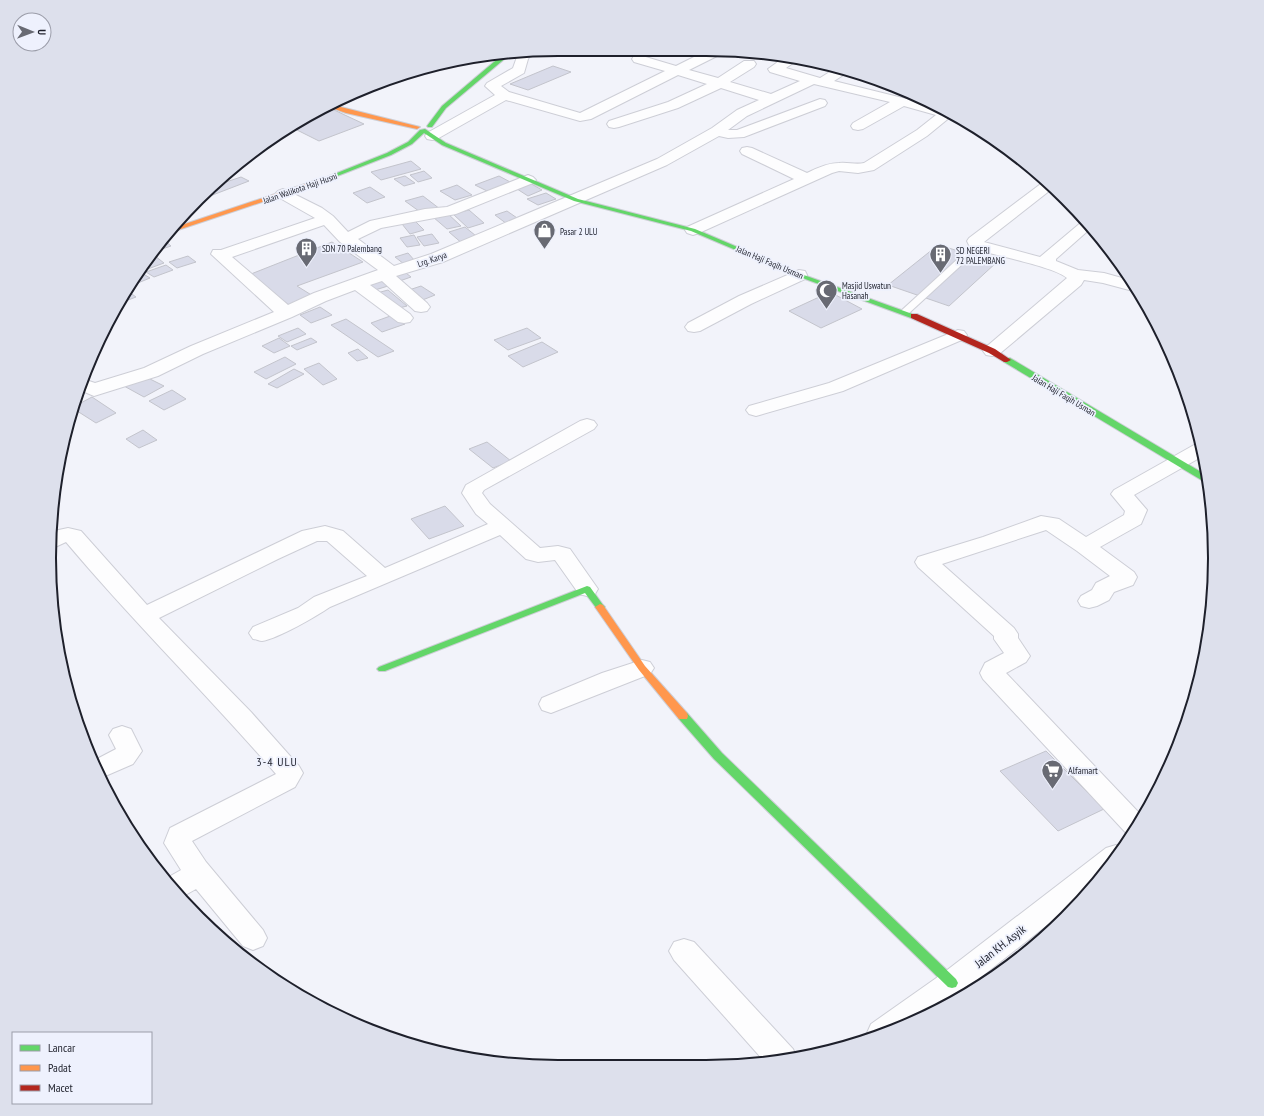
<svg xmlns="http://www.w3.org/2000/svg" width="1264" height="1116" font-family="'PT Sans Narrow',sans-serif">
<rect width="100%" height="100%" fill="#f2f3fa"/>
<g fill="#d9dbe9" stroke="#c3c4cc">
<path d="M553 66 571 72 528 90 510 84Z"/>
<path d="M332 109 364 124 319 141 293 128 309 117Z"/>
<path d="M411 161 421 169 381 180 371 172Z"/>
<path d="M424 171 432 178 418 182 410 175Z"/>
<path d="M405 176 415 183 404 186 394 179Z"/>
<path d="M499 176 512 183 489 192 475 185Z"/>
<path d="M241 177 249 181 210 196 206 193 211 187Z"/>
<path d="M528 182 542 190 528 196 514 187Z"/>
<path d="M457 185 472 195 455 200 440 191Z"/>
<path d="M370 187 385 197 367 203 353 193Z"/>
<path d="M546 193 556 199 538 205 527 199Z"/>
<path d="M423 196 440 209 423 214 405 201Z"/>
<path d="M469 210 484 223 468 228 453 214Z"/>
<path d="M507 211 520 220 507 224 495 215Z"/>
<path d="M447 213 461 226 447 229 433 217Z"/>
<path d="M415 221 424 230 410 234 402 224Z"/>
<path d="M465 227 481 240 464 245 449 232Z"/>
<path d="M432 234 439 243 424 246 417 237Z"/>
<path d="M414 235 420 245 407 247 400 238Z"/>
<path d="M163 239 171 246 153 252 154 248Z"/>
<path d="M332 242 363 262 297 286 313 296 290 306 251 274Z"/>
<path d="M938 245 997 262 949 306 888 285Z"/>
<path d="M408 253 415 261 404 264 395 257Z"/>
<path d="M155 256 164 263 145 270 142 269 148 259Z"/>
<path d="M188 256 196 262 177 268 169 262Z"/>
<path d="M166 265 173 270 154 277 146 272Z"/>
<path d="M140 272 150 278 133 285Z"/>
<path d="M406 273 411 277 394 283 388 278Z"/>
<path d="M380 278 388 286 375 290 366 283Z"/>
<path d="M421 286 435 295 420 301 406 291Z"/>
<path d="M388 290 407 306 395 309 377 293Z"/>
<path d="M129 292 136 297 123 302Z"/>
<path d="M830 292 862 309 821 328 789 311Z"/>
<path d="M320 307 332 315 311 323 300 315Z"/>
<path d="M393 315 405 324 382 332 371 323Z"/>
<path d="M346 319 394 351 378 357 331 325Z"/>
<path d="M298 328 306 334 287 342 278 336Z"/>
<path d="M527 328 541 338 508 350 494 340Z"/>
<path d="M279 338 290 346 274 353 262 346Z"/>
<path d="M311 338 317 342 297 350 291 346Z"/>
<path d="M542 342 558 352 523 367 508 356Z"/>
<path d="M358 349 368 358 357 361 348 353Z"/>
<path d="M285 357 296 364 266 379 254 372Z"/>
<path d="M319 363 337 379 323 385 304 369Z"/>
<path d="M294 369 304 374 277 388 268 384Z"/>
<path d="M144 376 164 386 144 397 124 386Z"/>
<path d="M172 390 186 399 164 410 149 401Z"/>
<path d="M92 397 116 413 96 423 74 409 75 406Z"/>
<path d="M143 430 157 440 139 448 126 439Z"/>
<path d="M487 442 511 461 493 468 469 449Z"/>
<path d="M445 506 464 526 429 539 411 519Z"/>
<path d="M1046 751 1104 809 1058 831 1000 771Z"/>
</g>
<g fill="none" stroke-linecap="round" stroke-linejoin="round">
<defs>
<path id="lane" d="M965 254 968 255 970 257 968 259 908 314H902L900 312 902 310 962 255Z"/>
<g id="street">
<path d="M708 50H724L723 53 689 70 718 78 744 61H754L756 64 754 67 730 82 771 94 800 81 770 72 768 69 786 56 800 58 786 68 820 78 836 68 848 72 834 81 939 107 963 119 958 120 949 118 927 136 874 170 858 173 839 171 832 173 699 233 693 235 687 233 685 230 687 227 794 179 742 154 740 151 742 148 747 147 752 148 807 173C817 168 828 163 839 163 848 162 856 165 864 163L917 130 936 115 904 106 863 129 858 130 853 129 851 126 853 123 890 102 814 84 747 116 728 130H737L820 99 825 100 827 103 825 106 744 137 728 138 719 136 667 165 443 262 396 276 427 303 430 307 427 311 421 312 415 311 382 281 370 285 410 314 413 318 410 322 404 323 398 322 355 290 326 301 292 317 203 354 158 376 94 396 80 390 83 379 95 383 144 368 191 346 274 312 211 254 213 250H221L315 218 278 197 275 194 278 191 283 189 288 191 322 208 333 216 348 232 370 221 425 209 447 207 523 177 528 175 533 177 536 180 533 183 456 214 381 228 358 239 394 266 431 254 657 159 712 128 737 110 759 100 721 88 678 108 619 127 614 128 609 127 607 124 609 121 668 102 707 84 678 75 591 119 580 121 506 100 437 139 432 140 427 139 425 136 427 133 495 95 485 86 487 83 513 68 518 54 532 53 528 59 524 73 501 86 509 92 580 113 665 71 634 62 632 59 634 56 639 55 676 66ZM324 225 340 242 378 270 314 293 288 305 232 257Z"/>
<path d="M1046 180 1053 188 984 242 1040 257 1084 220 1091 228 1056 259V261L1078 270 1104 273 1129 280 1136 290 1133 291 1103 283 1084 280 1081 285 998 355 992 356 986 355 983 351 986 347 1067 278C1055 267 994 255 974 249L970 247 967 241 969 238Z"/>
<path d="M799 270 805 271 807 275 805 279 751 304 700 331 694 332 688 331 685 327 688 323 739 296Z"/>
<path d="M958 330 964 331 967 335 964 339 843 391 756 416 749 414 746 410 749 406 829 383Z"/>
<path d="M587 419 594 421 597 425 594 429 484 490 482 493 490 504 540 548 558 546 570 549 598 589 595 594 587 596 579 594 555 560 538 562 526 559 500 535 330 607C317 616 277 639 262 641 259 641 256 639 253 639L249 633 253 627 298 608 314 597 367 576 327 541H317L278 559 159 618 251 712 299 766 303 773 295 787 192 841 206 862 263 930 267 938 263 946 253 950 243 946 196 889 180 898 165 879 181 870 164 843 170 828 276 774C208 695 133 622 66 542L53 548 54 531 68 528 81 531 147 605 302 531 325 526 343 531 385 568 488 524 476 514 462 493 466 485 580 421Z"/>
<path d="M1200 443 1203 456 1134 495 1147 510 1141 524 1100 547 1134 572 1137 577 1133 585 1114 592 1109 600 1097 606 1089 608 1081 606 1078 601 1081 596 1092 590 1096 583 1110 576 1077 551 1046 530 942 564 1014 628 1018 634V638L1030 656 1026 662 1006 673 1143 817 1130 835 1127 834 983 679 980 673 985 663 1004 653 994 639V636L918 567 915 562 918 557 983 537 1041 516 1059 519 1086 537 1124 515 1125 511 1111 494 1114 490 1194 445Z"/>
<path d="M642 660 650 662 654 668 650 674 551 713 542 710 539 704 542 698 602 673Z"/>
<path d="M122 726 131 729 142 751 133 764 103 777 95 760 116 749 109 735 113 729Z"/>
<path d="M1116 845 1122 847 1090 891 962 992 931 1014 869 1038 867 1033 871 1024 942 974 1106 848Z"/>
<path d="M684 939 694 942 793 1049 796 1056 765 1062 674 960 669 951 674 942Z"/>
</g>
<g id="fast">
<path d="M501 56H508L446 108 432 127H428L427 126 442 106Z"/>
<path d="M425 129 446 143 578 199 695 229 801 274 918 316 914 318H911L797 276 691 231 574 201 442 145 424 133 412 144 391 155 322 182 317 181 387 153 408 142 420 130Z"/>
<path d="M1004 358H1010L1206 475 1207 481H1203L1004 362Z"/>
<path d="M587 586 590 587 603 605 605 607 603 609H597L585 593 385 671H379L377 669 379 667Z"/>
<path d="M683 712 687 713 722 753 956 979 958 983 956 987 952 988 948 987 714 759 679 719 678 716 679 713Z"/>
</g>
<g id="slow">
<path d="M329 104 420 127 417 129 346 113 326 106Z"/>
<path d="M320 179 322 180V182L169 233 173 228Z"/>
<path d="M600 604 603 605 645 666 687 713 688 716 687 719H679L639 670 595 607Z"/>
</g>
<path id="jam" d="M911 314H917L995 349 1011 360 1007 362H1004L989 353 911 318Z"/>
</defs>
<use href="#lane" stroke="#cdced6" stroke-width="2"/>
<use href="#street" stroke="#cdced6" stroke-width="2"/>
<use href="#fast" stroke="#cdced6" stroke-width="2"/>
<use href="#slow" stroke="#cdced6" stroke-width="2"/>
<use href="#jam" stroke="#cdced6" stroke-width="2"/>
<use href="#lane" fill="#fdfdfe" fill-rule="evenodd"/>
<use href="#street" fill="#fdfdfe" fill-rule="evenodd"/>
<use href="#fast" fill="#63d668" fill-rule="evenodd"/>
<use href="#slow" fill="#ff974d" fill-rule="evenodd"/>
<use href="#jam" fill="#b3261e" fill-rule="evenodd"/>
</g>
<defs>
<symbol id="shop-pin" viewBox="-11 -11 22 30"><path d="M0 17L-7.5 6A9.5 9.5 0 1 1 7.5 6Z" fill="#686a73" stroke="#eef1fd"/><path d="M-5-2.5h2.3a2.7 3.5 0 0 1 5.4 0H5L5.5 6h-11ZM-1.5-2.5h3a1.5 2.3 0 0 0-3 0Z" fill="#fff"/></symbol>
<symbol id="building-pin" viewBox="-11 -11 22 30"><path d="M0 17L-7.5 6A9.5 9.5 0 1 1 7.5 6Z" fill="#686a73" stroke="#eef1fd"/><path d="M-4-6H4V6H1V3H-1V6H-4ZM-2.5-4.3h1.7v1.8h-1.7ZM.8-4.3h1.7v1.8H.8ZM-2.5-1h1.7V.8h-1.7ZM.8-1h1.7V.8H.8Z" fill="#fff"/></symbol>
<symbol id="mosque-pin" viewBox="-11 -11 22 30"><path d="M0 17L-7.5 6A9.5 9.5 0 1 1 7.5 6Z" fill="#686a73" stroke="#eef1fd"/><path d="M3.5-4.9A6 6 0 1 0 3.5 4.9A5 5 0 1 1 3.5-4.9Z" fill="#fff"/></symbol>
<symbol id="supermarket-pin" viewBox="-11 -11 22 30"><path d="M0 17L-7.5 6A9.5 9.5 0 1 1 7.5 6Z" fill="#686a73" stroke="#eef1fd"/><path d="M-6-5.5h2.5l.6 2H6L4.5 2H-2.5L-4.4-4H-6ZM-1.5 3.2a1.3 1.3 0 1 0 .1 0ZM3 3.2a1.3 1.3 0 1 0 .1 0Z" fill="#fff"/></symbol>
</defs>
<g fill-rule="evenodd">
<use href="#shop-pin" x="532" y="218" width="25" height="34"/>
<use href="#building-pin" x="294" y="236" width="25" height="34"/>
<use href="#building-pin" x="928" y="242" width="25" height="34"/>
<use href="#mosque-pin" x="814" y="278" width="25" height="34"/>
<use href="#supermarket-pin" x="1040" y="758" width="25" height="34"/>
</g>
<g text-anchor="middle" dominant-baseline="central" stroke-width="3.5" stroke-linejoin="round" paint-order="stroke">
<g font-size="9" fill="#1e202b" stroke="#eef1fd">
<text transform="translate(300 188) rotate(-19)">Jalan Walikota Haji Husni</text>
<text transform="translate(432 259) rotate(-19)">Lrg. Karya</text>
<text transform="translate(770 262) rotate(23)">Jalan Haji Faqih Usman</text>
<text transform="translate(1064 395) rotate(31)">Jalan Haji Faqih Usman</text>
</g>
<g font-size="9" fill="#1e202b" stroke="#eef1fd" text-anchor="start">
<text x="560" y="231">Pasar 2 ULU</text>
<text x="322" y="248">SDN 70 Palembang</text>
<text x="956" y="250">SD NEGERI<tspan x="956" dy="10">72 PALEMBANG</tspan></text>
<text x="842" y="285">Masjid Uswatun<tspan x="842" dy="10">Hasanah</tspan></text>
</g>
<g font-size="10" fill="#1e202b" stroke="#eef1fd" text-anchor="start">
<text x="1068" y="770">Alfamart</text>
</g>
<g font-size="12" letter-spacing="1" fill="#1e202b" stroke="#eef1fd">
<text x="277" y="761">3-4 ULU</text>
</g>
<g font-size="12" fill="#1e202b" stroke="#eef1fd">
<text transform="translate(1000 946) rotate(-38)">Jalan KH. Asyik</text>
</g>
</g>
<path d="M0 0H1264V1116H0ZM558 56H706A502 502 0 0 1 1208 558V558A502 502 0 0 1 706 1060H558A502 502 0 0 1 56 558V558A502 502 0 0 1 558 56Z" fill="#dde0ec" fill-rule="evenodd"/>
<path fill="none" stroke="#1e202b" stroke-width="2" d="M558 56H706A502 502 0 0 1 1208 558V558A502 502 0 0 1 706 1060H558A502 502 0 0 1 56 558V558A502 502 0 0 1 558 56Z"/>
<rect x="12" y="1032" width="140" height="72" fill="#eef1fd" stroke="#9b9da9"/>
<rect x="20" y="1045" width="20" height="6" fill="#63d668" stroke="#9b9da9"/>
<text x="48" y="1052" font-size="12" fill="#1e202b">Lancar</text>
<rect x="20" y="1065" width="20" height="6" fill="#ff974d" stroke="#9b9da9"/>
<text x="48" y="1072" font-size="12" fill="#1e202b">Padat</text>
<rect x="20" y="1085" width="20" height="6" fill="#b3261e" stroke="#9b9da9"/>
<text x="48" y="1092" font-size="12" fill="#1e202b">Macet</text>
<g transform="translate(32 32) rotate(91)"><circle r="19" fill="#eef1fd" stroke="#9b9da9"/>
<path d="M0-3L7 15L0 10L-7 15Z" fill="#686a73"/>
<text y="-6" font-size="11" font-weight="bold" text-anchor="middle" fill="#1e202b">U</text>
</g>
</svg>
